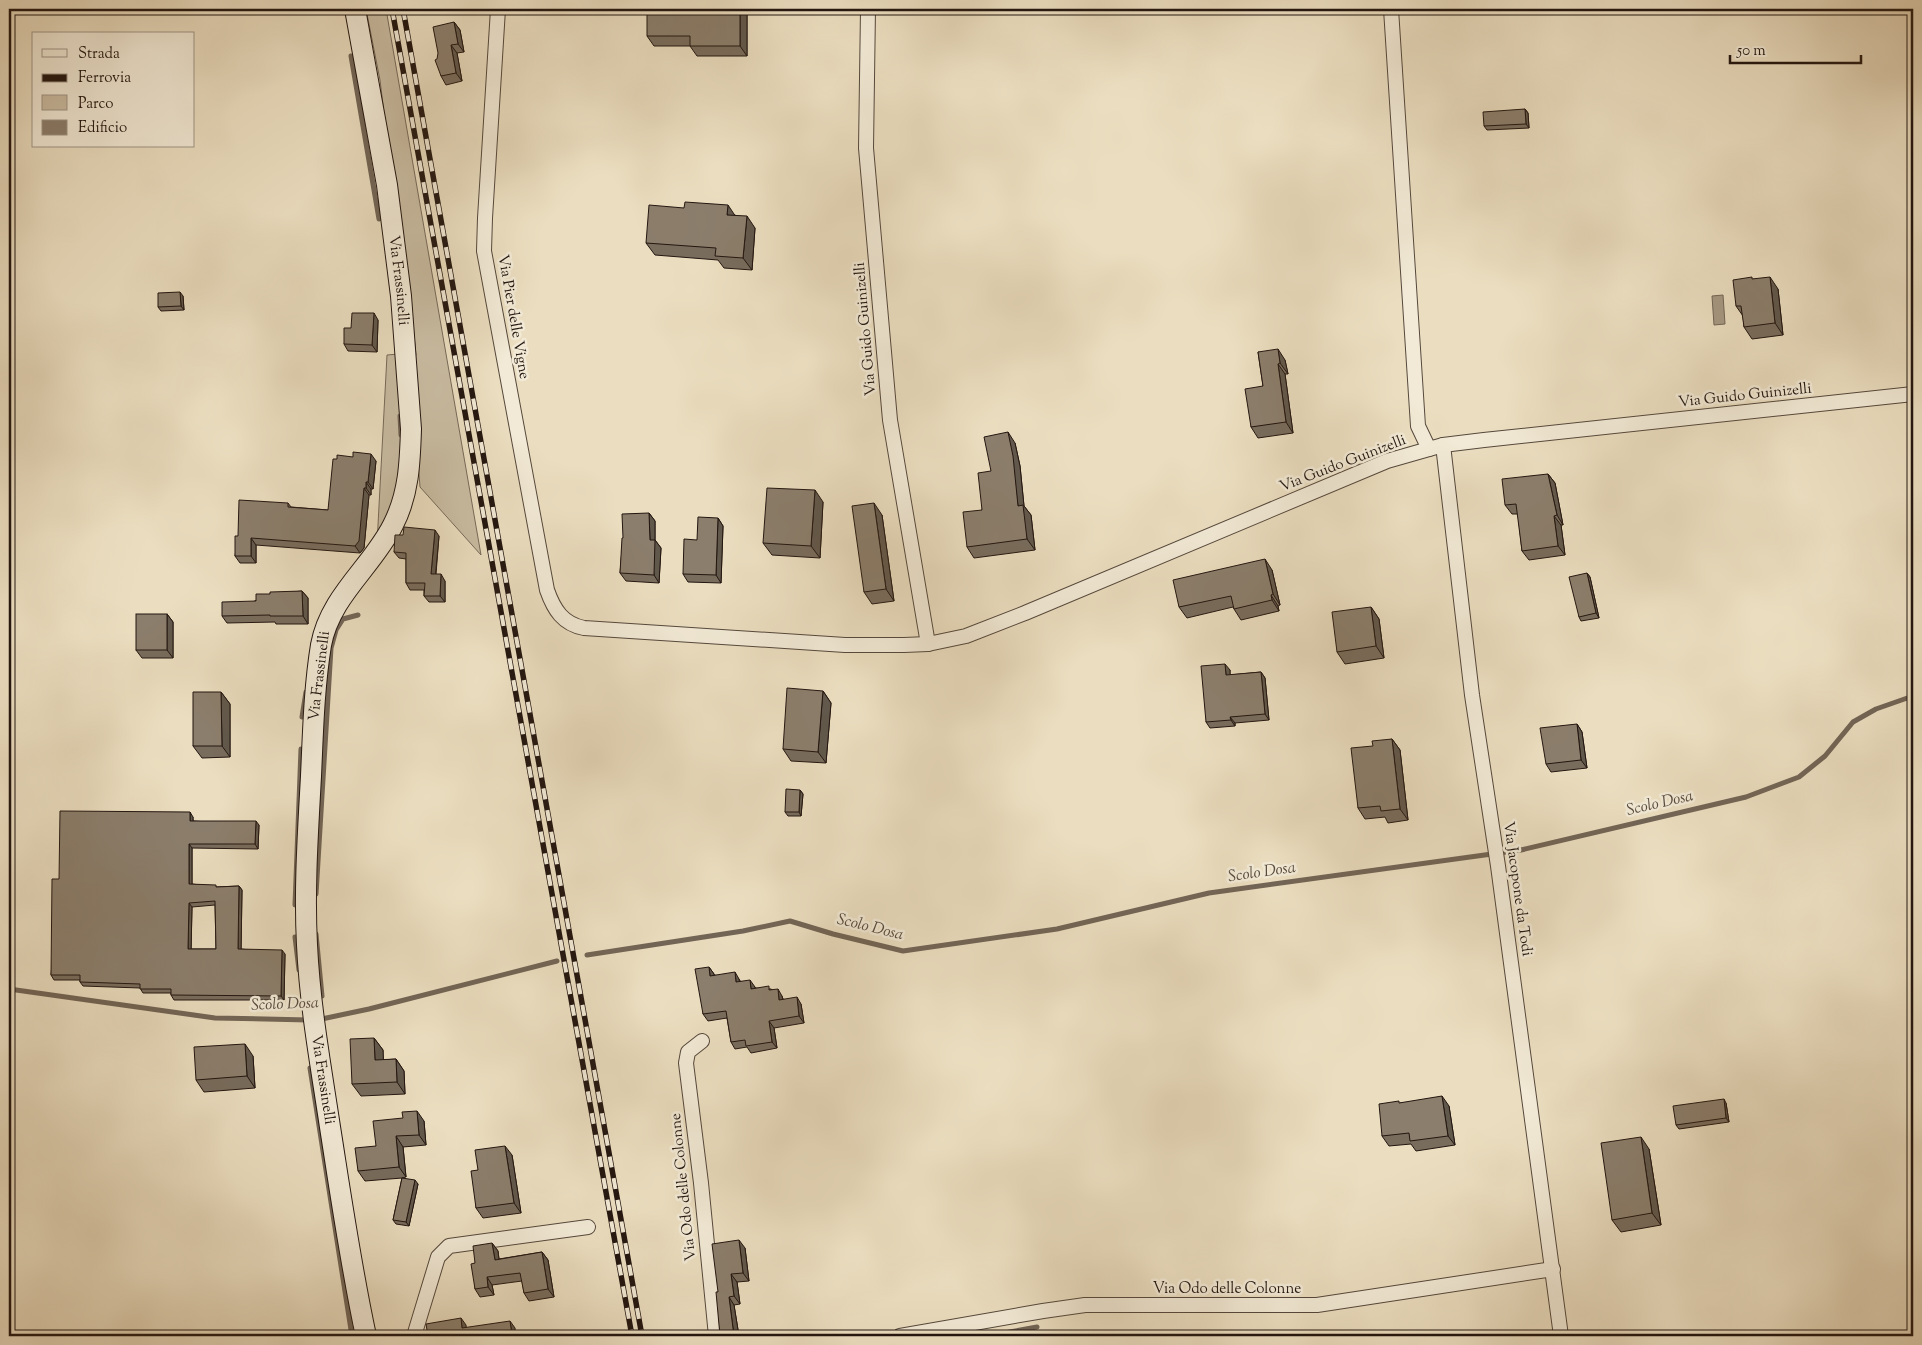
<svg xmlns="http://www.w3.org/2000/svg" width="1922" height="1345" font-family="'Sorts Mill Goudy',serif">
<rect width="100%" height="100%" fill="#ebdec0"/>
<filter id="stains"><feTurbulence type="fractalNoise" baseFrequency=".004" numOctaves="4"/><feColorMatrix values="0 0 0 0 .2 0 0 0 0 .09 0 0 0 0 .02 0 0 0 .5 -.17"/></filter>
<radialGradient id="worn" r=".72"><stop offset=".6" stop-color="#630" stop-opacity="0"/><stop offset="1" stop-color="#630" stop-opacity=".3"/></radialGradient>
<g fill="#c9bca2" stroke="#766959">
<path d="M366 9H386L481 555 420 487 411 370 416 355 410 294 405 286 380 80Z"/>
<path d="M399 354 406 472 377 544 387 355Z"/>
</g>
<path fill="#a79a84" stroke="#726556" d="M1723 295 1725 324 1714 325 1712 296Z"/>
<g fill="none" stroke-linecap="round" stroke-linejoin="round">
<g stroke="#726556" stroke-width="5">
<path d="M351 56 379 219"/>
<path d="M400 416 401 435"/>
<path d="M302 717 306 692"/>
<path d="M316 894 331 648 336 630 343 619 358 615"/>
<path d="M295 905 301 749"/>
<path d="M316 934 322 996"/>
<path d="M295 937 299 970"/>
<path d="M587 955 743 931 790 921 833 934 903 951 1057 929 1209 893 1521 850 1746 797 1799 777 1825 756 1853 722 1876 709 1913 696"/>
<path d="M9 989 215 1018 309 1020"/>
<path d="M317 1020 369 1009 557 961"/>
<path d="M310 1068 352 1336"/>
<path d="M987 1336 1037 1327"/>
</g>
<defs>
<g id="street">
<path d="M498 9 485 218 484 251 547 590C554 610 563 624 584 628L845 645H904L928 644 966 636 1025 613 1387 461 1443 445 1484 440 1913 394"/>
<path d="M868 9 866 148 890 420 928 644"/>
<path d="M1391 9 1418 426 1429 449"/>
<path d="M1443 445 1472 695 1498 866 1561 1336"/>
<path d="M702 1041 688 1052 686 1063 701 1183 716 1336"/>
<path d="M414 1336 438 1257 449 1246 588 1227"/>
<path d="M900 1336 1043 1311 1085 1305H1317L1553 1269"/>
</g>
<g id="secondary">
<path id="s1" d="M355 9 387 185 401 296 411 429C410 462 409 494 393 525 372 567 330 596 321 645 314 688 313 733 311 776 308 832 304 889 307 945 310 1007 321 1067 330 1127 341 1197 351 1267 366 1336"/>
</g>
</defs>
<use href="#street" stroke="#55483c" stroke-width="16"/>
<use href="#secondary" stroke="#231610" stroke-width="22"/>
<use href="#street" stroke="#f2ead6" stroke-width="14"/>
<use href="#secondary" stroke="#f2ead6" stroke-width="20"/>
<defs>
<g id="rail">
<path d="M392 9 632 1336"/>
<path d="M403 9 642 1336"/>
</g>
</defs>
<use href="#rail" stroke="#231610" stroke-width="5.5"/>
<use href="#rail" stroke="#f2ead6" stroke-width="4" stroke-dasharray="11" stroke-linecap="butt"/>
</g>
<g fill="#786c5d" stroke="#231610" fill-rule="evenodd">
<path d="M747 9V56H697L690 46H654L647 36Z"/>
<path d="M454 22 460 30 464 52 457 53 462 81 446 85 441 76Z"/>
<path d="M1525 109 1528 113 1529 128 1487 130 1484 126Z"/>
<path d="M735 215 755 228 752 270 724 268 718 260 655 255 646 243Z"/>
<path d="M1753 279 1778 289 1783 335 1752 339 1744 327 1743 316 1736 306Z"/>
<path d="M183 296 184 310 161 311 158 307Z"/>
<path d="M378 320 377 352 348 351 344 344 351 328Z"/>
<path d="M1258 352 1285 360 1288 374H1285L1293 433 1258 438 1251 427 1263 386Z"/>
<path d="M1015 443 1020 466 1024 506 1031 515 1035 550 974 558 967 547 982 510 991 471Z"/>
<path d="M376 461 373 489H371V495H369L364 548 360 553 256 545V563H240L235 556 238 536 288 503 291 507 328 510Z"/>
<path d="M1548 474 1555 483 1563 525H1561L1565 555 1529 560 1522 551 1518 514H1512L1505 505Z"/>
<path d="M823 502 820 558 772 555 763 543Z"/>
<path d="M649 513 655 521V540L661 548 659 583 626 581 620 573 623 538Z"/>
<path d="M882 515 894 601 872 604 864 592Z"/>
<path d="M718 518 723 526 721 583 688 582 683 574Z"/>
<path d="M403 535 439 536 436 574 445 581V602H429L424 596V590H410L406 583V559L399 558 394 552Z"/>
<path d="M1272 570 1280 605 1278 606 1279 611 1241 620 1234 609 1233 607 1187 618 1179 607Z"/>
<path d="M1587 573 1590 577 1599 618 1581 621 1579 617Z"/>
<path d="M302 591 308 598V624H276L275 622 227 623 222 616 270 594Z"/>
<path d="M1371 607 1379 619 1384 658 1345 664 1337 652Z"/>
<path d="M167 614 173 622V658H142L136 650Z"/>
<path d="M1230 670V675L1261 672 1265 678 1269 720 1235 723V726L1210 728 1206 722Z"/>
<path d="M823 691 831 703 826 763 791 761 783 749Z"/>
<path d="M221 692 230 704V757L202 758 193 746Z"/>
<path d="M1577 724 1582 732 1587 768 1551 772 1546 764Z"/>
<path d="M1392 739 1400 750 1408 820 1388 823 1385 817 1365 819 1358 808 1373 746Z"/>
<path d="M800 790 803 794 801 816H788L785 812Z"/>
<path d="M193 817V821L259 825 258 849 192 848V884L217 887 239 886 242 890 241 949 285 954 284 1000H174L171 995V993H143L140 988 83 986 80 982V980H54L51 975 59 879ZM215 905 216 949H191L192 907Z"/>
<path d="M709 967 714 974V975L739 979 740 981 755 987V988L771 989 782 996 783 999 801 1004 804 1023 774 1028 777 1048 751 1053 747 1047 735 1049 731 1042 727 1018 708 1021 703 1014Z"/>
<path d="M374 1038 383 1050V1060L396 1059 404 1071 405 1094 361 1096 352 1084Z"/>
<path d="M253 1056 255 1088 204 1092 196 1080Z"/>
<path d="M1400 1103 1449 1106 1455 1145 1416 1151 1411 1144 1389 1146 1382 1136Z"/>
<path d="M1726 1103 1729 1122 1679 1129 1676 1125Z"/>
<path d="M424 1121 426 1145 403 1147 406 1177 402 1178 418 1184 409 1226 396 1224 393 1220 402 1178 365 1181 358 1171 376 1146Z"/>
<path d="M1649 1149 1661 1225 1621 1232 1612 1220Z"/>
<path d="M512 1155 521 1213 483 1218 476 1208 478 1170Z"/>
<path d="M492 1243 498 1251 499 1259 542 1252 548 1260 554 1297 529 1301 524 1293 522 1281 492 1285 494 1295 480 1297 475 1289V1263Z"/>
<path d="M745 1248 749 1281 737 1282 740 1304 734 1305 739 1336H720L718 1292Z"/>
</g>
<g fill="#61584c" stroke="#231610">
<path d="M740 9H747V56L740 46Z"/>
<path d="M454 22 460 30 464 52 458 44Z"/>
<path d="M451 45 457 53 462 81 456 73Z"/>
<path d="M1525 109 1528 113 1529 128 1526 124Z"/>
<path d="M728 205 736 217 727 215Z"/>
<path d="M747 216 755 228 752 270 743 258Z"/>
<path d="M1770 277 1778 289 1783 335 1775 323Z"/>
<path d="M180 292 183 296 184 310 181 306Z"/>
<path d="M374 313 378 320 377 352 372 345Z"/>
<path d="M1278 349 1285 360 1288 374 1280 363Z"/>
<path d="M1278 364 1285 374 1293 433 1286 422Z"/>
<path d="M1008 432 1015 443 1020 466 1024 506 1031 515 1035 550 1027 539 1018 506Z"/>
<path d="M371 454 376 461 373 489 368 482Z"/>
<path d="M1548 474 1555 483 1563 525 1557 515Z"/>
<path d="M366 482 371 489V495L366 488Z"/>
<path d="M364 488 369 495 364 548 360 553 355 546Z"/>
<path d="M815 490 823 502 820 558 811 546Z"/>
<path d="M874 503 882 515 894 601 886 589Z"/>
<path d="M649 513 655 521V540L661 548 659 583 654 575 650 540Z"/>
<path d="M1554 516 1561 525 1565 555 1558 546Z"/>
<path d="M718 518 723 526 721 583 716 575Z"/>
<path d="M435 530 439 536 435 580 431 574Z"/>
<path d="M251 538 256 545V563L251 556Z"/>
<path d="M1265 559 1272 570 1280 605 1273 594Z"/>
<path d="M1587 573 1590 577 1599 618 1596 613Z"/>
<path d="M441 574 445 581V602L440 596Z"/>
<path d="M302 591 308 598V624L303 616Z"/>
<path d="M1271 595 1278 606 1279 611 1272 600Z"/>
<path d="M1371 607 1379 619 1384 658 1376 646Z"/>
<path d="M167 614 173 622V658L167 650Z"/>
<path d="M1225 664 1230 670V681L1226 675Z"/>
<path d="M1261 672 1265 678 1269 720 1265 714Z"/>
<path d="M823 691 831 703 826 763 818 752Z"/>
<path d="M221 692 230 704V757L222 746Z"/>
<path d="M1230 717 1235 723V726L1231 720Z"/>
<path d="M1577 724 1582 732 1587 768 1581 760Z"/>
<path d="M1392 739 1400 750 1408 820 1400 809Z"/>
<path d="M800 790 803 794 801 816 799 812Z"/>
<path d="M190 812 193 817V825L190 821Z"/>
<path d="M256 821 259 825 258 849 255 844Z"/>
<path d="M189 844 192 848V889L189 884Z"/>
<path d="M239 886 242 890 241 953 238 949Z"/>
<path d="M189 903 192 907 191 953 188 949Z"/>
<path d="M282 950 285 954 284 1000 281 996Z"/>
<path d="M709 967 714 974 715 983 710 976Z"/>
<path d="M735 972 739 979 741 989 736 982Z"/>
<path d="M750 980 755 987 756 996 751 989Z"/>
<path d="M778 989 782 996 784 1007 779 1000Z"/>
<path d="M797 997 801 1004 804 1023 799 1016Z"/>
<path d="M769 1021 774 1028 777 1048 772 1042Z"/>
<path d="M374 1038 383 1050 384 1072 375 1060Z"/>
<path d="M245 1044 253 1056 255 1088 247 1076Z"/>
<path d="M396 1059 404 1071 405 1094 397 1082Z"/>
<path d="M1442 1096 1449 1106 1455 1145 1448 1136Z"/>
<path d="M1724 1099 1726 1103 1729 1122 1726 1118Z"/>
<path d="M417 1111 424 1121 426 1145 419 1135Z"/>
<path d="M396 1136 403 1147 406 1177 399 1167Z"/>
<path d="M1641 1137 1649 1149 1661 1225 1652 1213Z"/>
<path d="M505 1146 512 1155 521 1213 514 1203Z"/>
<path d="M415 1180 418 1184 409 1226 406 1222Z"/>
<path d="M739 1240 745 1248 749 1281 743 1273Z"/>
<path d="M492 1243 498 1251 500 1268 495 1260Z"/>
<path d="M542 1252 548 1260 554 1297 548 1289Z"/>
<path d="M731 1274 737 1282 740 1304 734 1296Z"/>
<path d="M487 1277 492 1285 494 1295 488 1287Z"/>
<path d="M729 1297 734 1305 739 1336H734Z"/>
<path d="M461 1318 466 1325 467 1334 462 1328Z"/>
<path d="M510 1321 515 1328 516 1336H513L512 1335Z"/>
</g>
<g fill="#8b7e6c" stroke="#231610" fill-rule="evenodd">
<path d="M647 9H740V46H690V36H647Z"/>
<path d="M454 22 458 44 451 45 456 73 441 76 435 60 437 59 438 53 433 27Z"/>
<path d="M1525 109 1526 124 1484 126 1483 112Z"/>
<path d="M685 202 728 205 727 215 747 216 743 258 715 256 716 248 646 243 649 205 684 208Z"/>
<path d="M1752 277V279L1770 277 1775 323 1744 327 1741 306H1736L1733 280Z"/>
<path d="M180 292 181 306 158 307V293Z"/>
<path d="M352 313H374L372 345 344 344V328H351Z"/>
<path d="M1278 349 1280 363 1278 364 1286 422 1251 427 1245 389 1263 386 1258 352Z"/>
<path d="M1008 432 1013 456 1018 506 1023 505 1027 539 967 547 963 512 982 510 978 473 991 471 984 437Z"/>
<path d="M353 452 371 454 368 482H366V488H364L359 541 355 546 251 538V556H235V536H238L239 500 288 503V507L328 510 333 459H337V455L353 457Z"/>
<path d="M1548 474 1557 515 1554 516 1558 546 1522 551 1516 504 1505 505 1502 479Z"/>
<path d="M767 488 815 490 811 546 763 543Z"/>
<path d="M874 503 886 589 864 592 852 506Z"/>
<path d="M649 513 650 540H655L654 575 620 573 622 538H623L622 514Z"/>
<path d="M698 517 718 518 716 575 683 574 684 539 697 540Z"/>
<path d="M404 527 435 530 431 574H441L440 596H424L425 583H406V553L394 552 395 535H403Z"/>
<path d="M1265 559 1273 594 1271 595 1272 600 1234 609 1231 596 1179 607 1173 580Z"/>
<path d="M1587 573 1596 613 1579 617 1569 577Z"/>
<path d="M302 591 303 616H270V615L222 616V602L256 601V594H270V592Z"/>
<path d="M1371 607 1376 646 1337 652 1332 612Z"/>
<rect x="136" y="614" width="31" height="36"/>
<path d="M1225 664 1226 675 1261 672 1265 714 1230 717 1231 720 1206 722 1201 666Z"/>
<path d="M787 688 823 691 818 752 783 749Z"/>
<path d="M193 692H221L222 746H193Z"/>
<path d="M1577 724 1581 760 1546 764 1540 728Z"/>
<path d="M1392 739 1400 809 1381 811 1380 806 1358 808 1351 748 1373 746 1372 741Z"/>
<path d="M786 789 800 790 799 812H785Z"/>
<path d="M60 811 190 812V821H256L255 844H189V884L216 885V887L239 886 238 949 282 950 281 996 171 995V989H140V984L80 982V975H51L52 879H59ZM215 901 216 949H188L189 903Z"/>
<path d="M709 967 710 976 735 972 736 982 750 980 751 989 769 986V990L778 989 779 1000 797 997 799 1016 769 1021 772 1042 746 1046 745 1040 731 1042 726 1011 703 1014 695 969Z"/>
<path d="M374 1038 375 1060 396 1059 397 1082 352 1084 350 1039Z"/>
<path d="M245 1044 247 1076 196 1080 194 1047Z"/>
<path d="M1442 1096 1448 1136 1410 1141 1409 1133 1382 1136 1379 1104 1399 1101V1103Z"/>
<path d="M1724 1099 1726 1118 1676 1125 1673 1106Z"/>
<path d="M417 1111 419 1135 396 1136 399 1167 358 1171 355 1148 376 1146 373 1121 403 1118 402 1112Z"/>
<path d="M1641 1137 1652 1213 1612 1220 1601 1143Z"/>
<path d="M505 1146 514 1203 476 1208 471 1171 478 1170 475 1150Z"/>
<path d="M402 1178 415 1180 406 1222 393 1220Z"/>
<path d="M739 1240 743 1273 731 1274 734 1296 729 1297 734 1336H720L716 1292H718L712 1244Z"/>
<path d="M492 1243 495 1260 542 1252 548 1289 524 1293 520 1273 487 1277 488 1287 475 1289 471 1264 475 1263 473 1246Z"/>
<path d="M461 1318 462 1328 510 1321 512 1335 504 1336H428L426 1324Z"/>
</g>
<g text-anchor="middle" dominant-baseline="central" stroke-width="5" stroke-linejoin="round" paint-order="stroke">
<g font-size="15" fill="#231610" stroke="#f2ead6">
<text stroke="none"><textPath href="#s1" startOffset="275">Via Frassinelli</textPath></text>
<text transform="translate(513 317) rotate(80)">Via Pier delle Vigne</text>
<text transform="translate(866 329) rotate(-95)">Via Guido Guinizelli</text>
<text transform="translate(1745 396) rotate(-6)">Via Guido Guinizelli</text>
<text transform="translate(1343 464) rotate(-21)">Via Guido Guinizelli</text>
<text transform="translate(320 676) rotate(-83)">Via Frassinelli</text>
<text transform="translate(1517 889) rotate(82)">Via Jacopone da Todi</text>
<text stroke="none"><textPath href="#s1" startOffset="1100">Via Frassinelli</textPath></text>
<text transform="translate(684 1187) rotate(-96)">Via Odo delle Colonne</text>
<text x="1227" y="1289">Via Odo delle Colonne</text>
</g>
<g font-size="16" font-style="italic" fill="#584b3e" stroke="#f2ead6">
<text transform="translate(1660 804) rotate(-13)">Scolo Dosa</text>
<text transform="translate(1262 873) rotate(-8)">Scolo Dosa</text>
<text transform="translate(870 928) rotate(14)">Scolo Dosa</text>
<text transform="translate(285 1005) rotate(-2)">Scolo Dosa</text>
</g>
</g>
<rect width="1922" height="1345" fill="none" stroke="#ebdec0" stroke-width="30"/>
<rect x="10" y="10" width="1902" height="1325" fill="none" stroke="#231610" stroke-width="2.5"/>
<rect x="15" y="15" width="1892" height="1315" fill="none" stroke="#231610"/>
<rect x="32" y="32" width="162" height="115" fill="#f2ead6" stroke="#9f9587"/>
<rect x="42" y="49" width="25" height="8" fill="#f2ead6" stroke="#9f9587"/>
<text x="78" y="58" font-size="15" fill="#231610">Strada</text>
<rect x="42" y="74" width="25" height="8" fill="#231610" stroke="#9f9587"/>
<text x="78" y="82" font-size="15" fill="#231610">Ferrovia</text>
<rect x="42" y="95" width="25" height="15" fill="#c9bca2" stroke="#9f9587"/>
<text x="78" y="108" font-size="15" fill="#231610">Parco</text>
<rect x="42" y="120" width="25" height="15" fill="#8b7e6c" stroke="#9f9587"/>
<text x="78" y="132" font-size="15" fill="#231610">Edificio</text>
<path d="M1730 55v8h131v-8" fill="none" stroke="#231610" stroke-width="2.5"/>
<text x="1737" y="55" font-size="15" fill="#231610" stroke="#f2ead6" stroke-width="4" paint-order="stroke">50 m</text>
<rect width="100%" height="100%" filter="url(#stains)"/>
<rect width="100%" height="100%" fill="url(#worn)"/>
</svg>
